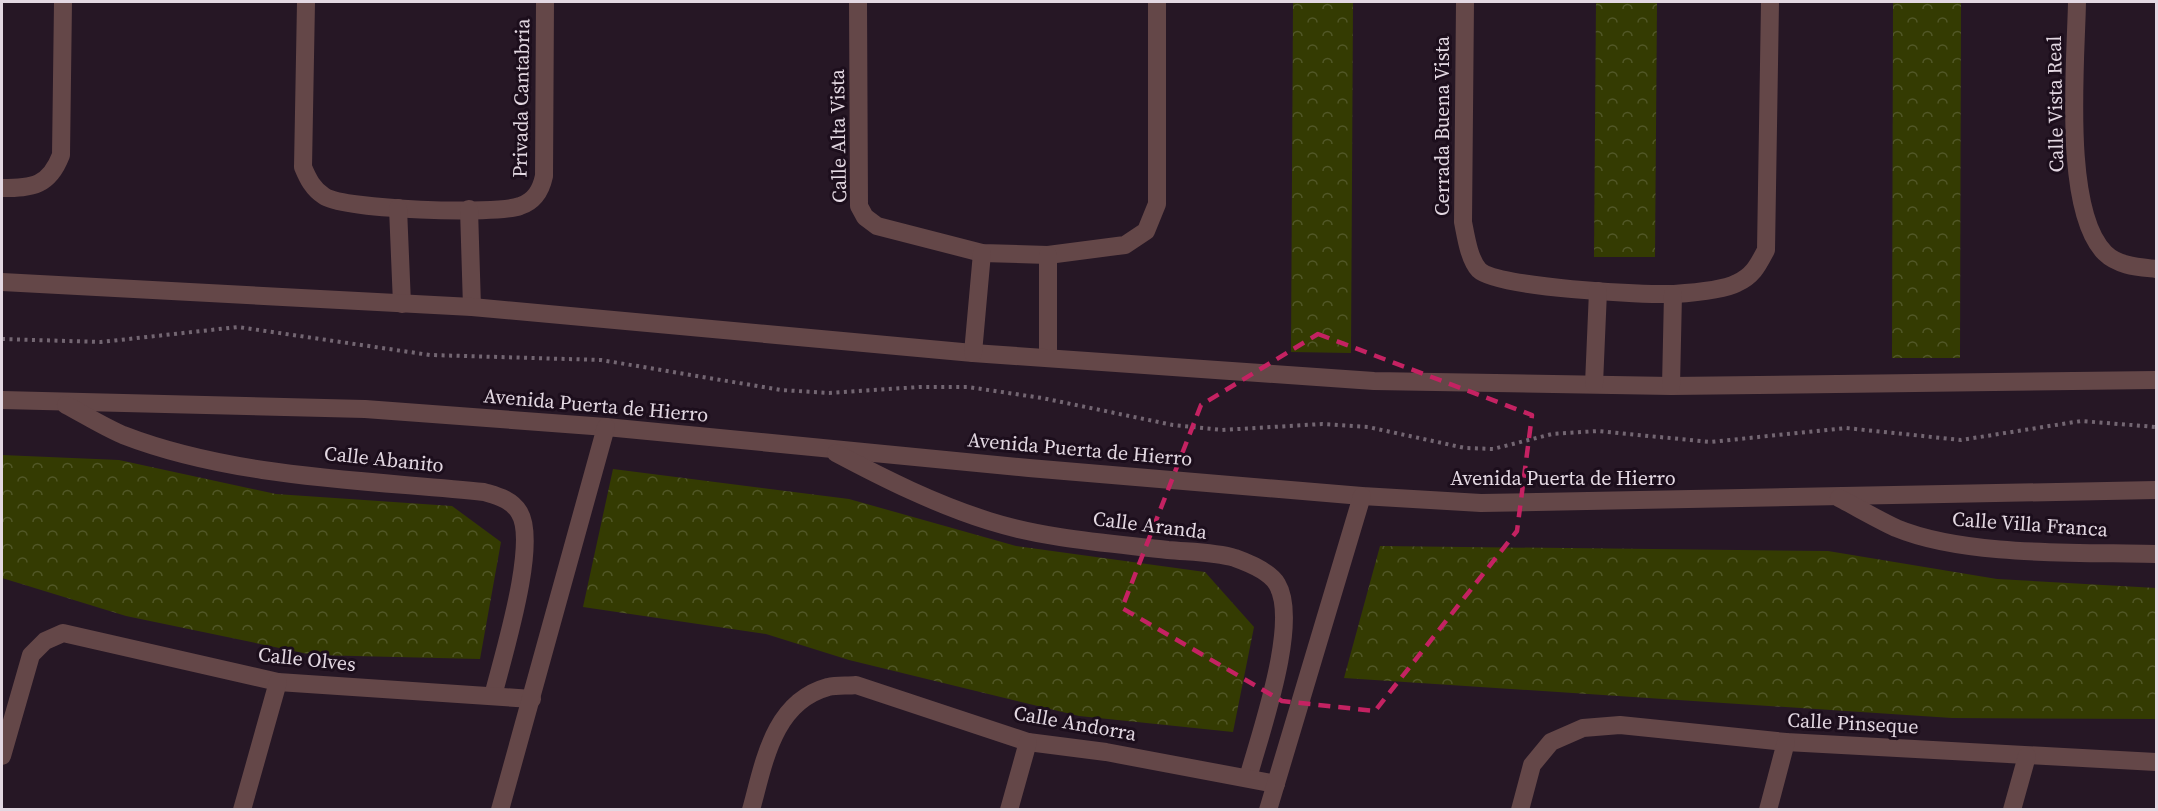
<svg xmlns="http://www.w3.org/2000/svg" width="2158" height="811" font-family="'Source Serif 4',serif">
<defs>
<pattern id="park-crowns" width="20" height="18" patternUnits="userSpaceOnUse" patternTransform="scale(1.5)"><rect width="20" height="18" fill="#343b02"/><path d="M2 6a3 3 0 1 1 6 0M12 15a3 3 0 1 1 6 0" fill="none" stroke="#515727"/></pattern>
</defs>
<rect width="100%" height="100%" fill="#261725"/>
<g fill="url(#park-crowns)">
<path d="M1293 2H1353L1351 353 1291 352Z"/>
<path d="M1596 2H1657L1655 257H1594Z"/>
<path d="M1893 2H1961L1960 358H1892Z"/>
<path d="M2 455 119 460 276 494 452 506 501 542 480 659 313 655 126 616 2 578Z"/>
<path d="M613 469 849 499 1016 546 1205 572 1254 627 1233 732 1079 716 849 660 766 634 583 607Z"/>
<path d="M1380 546 1828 551 1997 579 2156 588V719L1952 718 1344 678Z"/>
</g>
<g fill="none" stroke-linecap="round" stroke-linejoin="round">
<path stroke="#736672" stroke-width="4" stroke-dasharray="3 4.5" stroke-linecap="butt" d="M2 339 101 342 238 327 430 355 601 360 781 390 829 393 920 387H968L1042 398 1173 425 1222 430 1322 424 1368 427 1465 448 1493 449 1552 434 1598 431 1710 442 1846 428 1961 440 2081 421 2156 427"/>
<g stroke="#644748" stroke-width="18">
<path d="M306 2 303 167C308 179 313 189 324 196 344 210 496 215 520 206 535 201 541 190 544 176L545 2"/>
<path d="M858 2 859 206 865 217 877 226 982 253 1048 255 1125 245 1146 231 1157 204V2"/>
<path d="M1465 2 1463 222C1466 237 1469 259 1479 270 1497 288 1644 295 1674 294 1689 293 1724 290 1737 283 1753 276 1758 265 1766 250L1770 2"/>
<path d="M2077 2C2076 61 2062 210 2105 253 2118 266 2139 267 2156 269"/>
<path d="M2 188C33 188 49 186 61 155L63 2"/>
<path d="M398 208 402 304"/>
<path d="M469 209 472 307"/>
<path d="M1048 255V357"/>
<path d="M2 282 472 307 973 353 1374 381 1671 386 2156 380"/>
<path d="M973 353 982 253"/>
<path d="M1594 384 1598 291"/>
<path d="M1671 386 1673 294"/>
<path d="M2 400 365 409 606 427 1029 468 1362 496 1481 503 2156 490"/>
<path d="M66 405C85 415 104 427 123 435 234 478 366 480 484 492 497 496 511 499 519 512 539 542 502 659 493 696"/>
<path d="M836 453C885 479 935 504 989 521 1046 539 1109 543 1168 550 1189 552 1215 552 1235 558 1249 563 1270 572 1277 584 1300 622 1260 734 1248 778"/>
<path d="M1839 498C1858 508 1877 519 1896 528 1966 557 2081 552 2156 554"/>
<path d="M2 756 31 655 45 641 63 633 278 682 532 699"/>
<path d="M242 810 278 682"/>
<path d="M500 810 606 427"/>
<path d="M751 810C764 763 773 702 828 687 837 685 847 686 856 685L1028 742 1106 752 1276 784"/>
<path d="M1009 810 1028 742"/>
<path d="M1268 810 1362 496"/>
<path d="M1520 810 1532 765 1551 742 1583 728 1620 725 1786 742 2156 762"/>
<path d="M1768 810 1786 742"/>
<path d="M2012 810 2027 756"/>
</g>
</g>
<path fill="none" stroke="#c42262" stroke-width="4.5" stroke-dasharray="12 8" stroke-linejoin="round" d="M1318 334 1532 415 1517 531 1375 711 1282 701 1122 608 1201 405Z"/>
<g text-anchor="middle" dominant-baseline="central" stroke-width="6" stroke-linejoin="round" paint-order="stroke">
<g font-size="20" fill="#e3d8e2" stroke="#1c0e1c">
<text transform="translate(521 98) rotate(-89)">Privada Cantabria</text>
<text transform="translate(2055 104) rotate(-91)">Calle Vista Real</text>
<text transform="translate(1442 126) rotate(-90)">Cerrada Buena Vista</text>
<text transform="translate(838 136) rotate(-91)">Calle Alta Vista</text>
<text transform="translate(596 405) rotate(5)">Avenida Puerta de Hierro</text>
<text transform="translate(1080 449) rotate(5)">Avenida Puerta de Hierro</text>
<text transform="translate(384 459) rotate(6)">Calle Abanito</text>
<text x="1563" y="478">Avenida Puerta de Hierro</text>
<text transform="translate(2030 524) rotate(4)">Calle Villa Franca</text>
<text transform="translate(1150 525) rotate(7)">Calle Aranda</text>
<text transform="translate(307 659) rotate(6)">Calle Olves</text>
<text transform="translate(1075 723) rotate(10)">Calle Andorra</text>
<text transform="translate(1853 723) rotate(3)">Calle Pinseque</text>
</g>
</g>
<rect width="2158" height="811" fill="none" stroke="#e3d8e2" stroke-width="6"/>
</svg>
